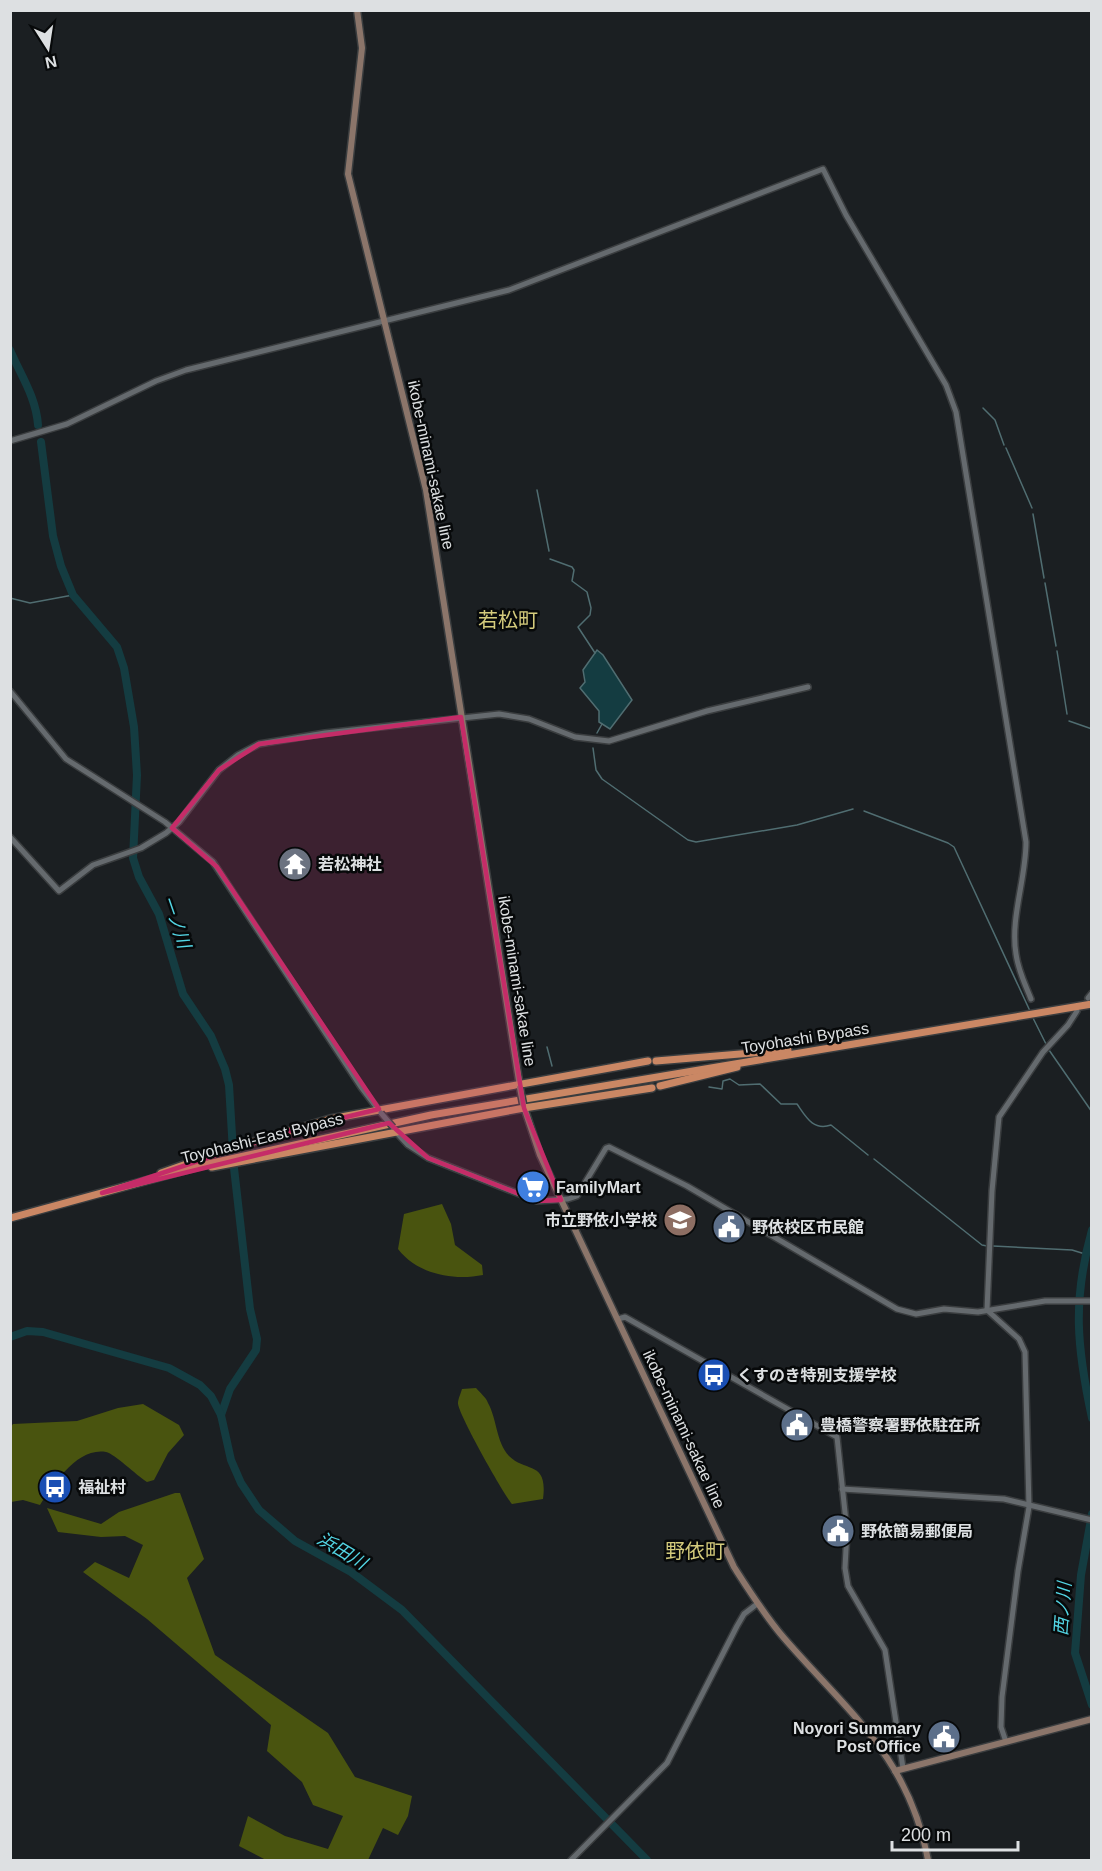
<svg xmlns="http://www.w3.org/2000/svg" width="1102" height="1871" font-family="Helvetica,'Noto Sans JP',sans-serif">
<rect width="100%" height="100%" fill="#1b1f22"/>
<g fill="#49540f">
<path d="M442 1204 451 1224 455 1245 482 1265 483 1275C453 1281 417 1274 398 1249L404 1214Z"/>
<path d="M476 1388C480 1393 486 1397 488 1403 497 1419 496 1442 509 1456 526 1473 548 1460 543 1499L512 1504C504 1495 457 1412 458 1403 458 1399 461 1393 462 1389Z"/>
<path d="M143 1404 179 1425 184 1435 168 1453 154 1480 147 1482C136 1475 115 1454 106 1452 77 1447 53 1485 40 1505L23 1500 11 1502 10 1428 13 1424 77 1421 118 1408Z"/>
<path d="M175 1493H180L204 1559 187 1578 215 1655 328 1733 355 1777 412 1796 408 1816 398 1835 383 1828 368 1860H266L239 1846 248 1816 285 1836 328 1849 343 1816 313 1805 302 1782 267 1751 271 1725 147 1619 83 1572 95 1562 129 1578 143 1545 125 1536 101 1537 58 1532 47 1508 101 1524 119 1512Z"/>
</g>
<path fill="#143c41" stroke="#506d71" stroke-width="1.5" d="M597 650 603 655 632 700 610 729 599 722V711L580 688 585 682 583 670Z"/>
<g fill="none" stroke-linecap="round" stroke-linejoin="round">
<g stroke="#506d71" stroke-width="1.5">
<path d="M983 408 995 420 1004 445"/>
<path d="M1006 448 1032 508"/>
<path d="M537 490 549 551"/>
<path d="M1033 514 1044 578"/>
<path d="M550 559 572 567 574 570 572 581 587 592 591 608 590 615 578 627 595 653"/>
<path d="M1045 583 1056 646"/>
<path d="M10 598 30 603 73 595"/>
<path d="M1057 651 1067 714"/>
<path d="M1069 721 1092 729"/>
<path d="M597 733 602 724"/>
<path d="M593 748 596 770 602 779 688 840 696 842 797 825 853 809"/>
<path d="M864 811 948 843 954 847 1030 1011"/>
<path d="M1033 1018 1047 1046"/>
<path d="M547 1047 552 1066"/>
<path d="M1049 1050 1092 1112"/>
<path d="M709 1087 722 1089 723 1081 730 1079 739 1085 760 1084 781 1104H797C806 1117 813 1131 831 1125L868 1155"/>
<path d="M874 1159 982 1245 987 1246"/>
<path d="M993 1246 1072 1250 1085 1254"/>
</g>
<g stroke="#143c41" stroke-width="8">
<path d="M10 350C21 376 36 397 38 425"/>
<path d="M41 442 53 536 61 566 73 595 117 647 124 668 134 727 137 775 133 858 139 877 159 914 183 994 211 1036 225 1069 229 1085 234 1168 250 1309 257 1339 256 1350 230 1389 221 1415"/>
<path d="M1092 1230C1072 1301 1077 1348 1092 1418"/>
<path d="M10 1337 27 1331 43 1332 169 1368 200 1385 211 1396 221 1415 231 1460 241 1483 259 1510 295 1541 351 1572 402 1610 647 1860"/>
<path d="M1092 1514 1081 1575 1075 1653 1092 1705"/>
</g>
<defs>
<g id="tertiary">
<path d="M10 441 67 424 156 381 186 370 509 290 823 169 846 215 946 385 956 412 1026 842C1026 879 1010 918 1016 954 1018 970 1025 984 1031 999"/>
<path d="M10 691 66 759 165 822 213 862 361 1087 380 1112"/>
<path d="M10 837 59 891 93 865 141 848 166 833 179 822 219 770 238 755 259 744 325 733 499 714 529 719 575 737 609 741 707 711 808 687"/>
<path d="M1088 998 1092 993"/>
<path d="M395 1131 408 1145 428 1158 537 1201 568 1199 577 1196 606 1148 609 1147 687 1186 897 1309 916 1314 944 1309 978 1312 1045 1301H1092"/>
<path d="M987 1310 1019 1339 1025 1352 1029 1507 1018 1571 1002 1697 1001 1727 1006 1742"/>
<path d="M987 1310 992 1191 999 1117 1043 1052 1068 1025 1077 1011"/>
<path d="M618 1319 625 1317 837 1437 847 1531 845 1568 848 1586 885 1650 903 1768"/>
<path d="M842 1489 1004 1499 1092 1520"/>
<path d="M571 1860 667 1763 737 1626 744 1614 757 1604"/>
</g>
<g id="secondary">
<path d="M357 10 362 48 348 174 426 490 520 1087"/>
<path d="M523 1104 540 1155 734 1567C750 1592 765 1616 784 1638 848 1712 909 1757 928 1860"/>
<path d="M895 1771 1092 1719"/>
</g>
<g id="trunk">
<path d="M656 1061 788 1050"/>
<path d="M660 1086 737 1067"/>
<path d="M212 1167 524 1108 652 1088"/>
<path d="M161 1173 226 1150 330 1119 648 1061"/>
<path d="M10 1218 203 1165 431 1115 1092 1004"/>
</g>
</defs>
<use href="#tertiary" stroke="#3a3d3f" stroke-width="8"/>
<use href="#secondary" stroke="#3a3d3f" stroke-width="9"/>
<use href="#trunk" stroke="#3a3d3f" stroke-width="10"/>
<use href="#tertiary" stroke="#656a6e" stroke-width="5"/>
<use href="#secondary" stroke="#8b756a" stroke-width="6"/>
<use href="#trunk" stroke="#ca8764" stroke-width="7"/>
<defs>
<path id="tertiary-bridge" d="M381 1113 393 1127"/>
<path id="secondary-bridge" d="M520 1088 523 1104"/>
</defs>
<use href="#tertiary-bridge" stroke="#3a3d3f" stroke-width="8" stroke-linecap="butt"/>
<use href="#secondary-bridge" stroke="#3a3d3f" stroke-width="9" stroke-linecap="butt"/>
<use href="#tertiary-bridge" stroke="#656a6e" stroke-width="5"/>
<use href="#secondary-bridge" stroke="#8b756a" stroke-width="6"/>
</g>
<path fill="#c52c68" fill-opacity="0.2" stroke="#c52c68" stroke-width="4.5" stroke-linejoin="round" d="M461 717 524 1108 561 1200 537 1201 428 1158 389 1123 102 1193 292 1130 379 1109 217 867 172 828 219 770 259 744Z"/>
<defs>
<symbol id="temple-disc" viewBox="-11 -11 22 22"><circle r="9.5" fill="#6b7280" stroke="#07090a"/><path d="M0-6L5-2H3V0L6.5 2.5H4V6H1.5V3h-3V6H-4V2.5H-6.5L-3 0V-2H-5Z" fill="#fff"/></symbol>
<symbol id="supermarket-disc" viewBox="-11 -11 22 22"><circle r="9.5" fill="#3f7fe0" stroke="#07090a"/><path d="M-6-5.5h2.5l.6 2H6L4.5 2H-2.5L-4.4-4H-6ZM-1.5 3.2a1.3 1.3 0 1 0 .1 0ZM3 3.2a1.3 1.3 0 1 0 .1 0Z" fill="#fff"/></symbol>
<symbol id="school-disc" viewBox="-11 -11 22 22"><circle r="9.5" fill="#8d6e63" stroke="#07090a"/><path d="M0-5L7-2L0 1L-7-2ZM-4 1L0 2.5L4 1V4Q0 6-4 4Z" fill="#fff"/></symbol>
<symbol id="civic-disc" viewBox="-11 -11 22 22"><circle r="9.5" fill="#5c6f8a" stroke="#07090a"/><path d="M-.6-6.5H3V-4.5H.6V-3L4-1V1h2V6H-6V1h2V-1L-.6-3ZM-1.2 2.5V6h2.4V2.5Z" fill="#fff"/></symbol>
<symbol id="bus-disc" viewBox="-11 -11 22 22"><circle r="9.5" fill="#1a4fb4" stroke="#07090a"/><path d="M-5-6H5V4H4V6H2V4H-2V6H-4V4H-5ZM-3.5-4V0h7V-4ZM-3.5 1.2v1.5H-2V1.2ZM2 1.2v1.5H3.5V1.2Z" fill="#fff"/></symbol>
</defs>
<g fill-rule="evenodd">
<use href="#temple-disc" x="276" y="845" width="38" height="38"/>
<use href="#supermarket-disc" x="514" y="1168" width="38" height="38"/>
<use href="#school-disc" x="661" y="1201" width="38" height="38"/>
<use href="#civic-disc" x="710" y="1208" width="38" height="38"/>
<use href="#bus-disc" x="695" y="1356" width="38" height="38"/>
<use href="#civic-disc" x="778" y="1406" width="38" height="38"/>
<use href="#bus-disc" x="36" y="1468" width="38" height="38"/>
<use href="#civic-disc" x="819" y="1512" width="38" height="38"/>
<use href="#civic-disc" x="925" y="1718" width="38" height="38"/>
</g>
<g text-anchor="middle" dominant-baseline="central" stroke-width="5" stroke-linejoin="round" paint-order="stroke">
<g font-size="16" fill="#dde0e2" stroke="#07090a">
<text transform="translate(431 465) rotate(78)">ikobe-minami-sakae line</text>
<text transform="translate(517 981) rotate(81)">ikobe-minami-sakae line</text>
<text transform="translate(805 1038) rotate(-9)">Toyohashi Bypass</text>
<text transform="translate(262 1138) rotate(-14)">Toyohashi-East Bypass</text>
<text transform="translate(684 1429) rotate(65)">ikobe-minami-sakae line</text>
</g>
<g font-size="16" font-weight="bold" fill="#dde0e2" stroke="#07090a" text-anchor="start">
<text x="318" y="864">若松神社</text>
<text x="556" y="1187">FamilyMart</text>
<text x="657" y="1220" text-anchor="end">市立野依小学校</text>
<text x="752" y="1227">野依校区市民館</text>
<text x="737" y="1375">くすのき特別支援学校</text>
<text x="820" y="1425">豊橋警察署野依駐在所</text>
<text x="78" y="1487">福祉村</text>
<text x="861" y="1531">野依簡易郵便局</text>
<text x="921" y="1728" text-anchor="end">Noyori Summary<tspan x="921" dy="18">Post Office</tspan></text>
</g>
<g font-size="18" font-style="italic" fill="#53d5e4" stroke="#07090a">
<text transform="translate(176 922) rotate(71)">一ノ川</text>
<text transform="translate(342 1551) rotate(31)">浜田川</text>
<text transform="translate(1063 1609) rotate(-86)">西ノ川</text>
</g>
<g font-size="20" fill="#d4cb7c" stroke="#07090a">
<text x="508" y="620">若松町</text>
<text x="695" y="1551">野依町</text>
</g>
</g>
<rect width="1102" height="1871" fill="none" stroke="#dde0e2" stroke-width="24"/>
<g transform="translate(48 48) rotate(168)" stroke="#07090a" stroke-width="4.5" paint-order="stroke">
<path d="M0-4.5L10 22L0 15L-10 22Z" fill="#dde0e2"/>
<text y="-9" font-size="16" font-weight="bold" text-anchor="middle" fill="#dde0e2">N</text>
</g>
<path d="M892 1841v9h126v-9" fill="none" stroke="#dde0e2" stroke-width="3"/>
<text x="901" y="1841" font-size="18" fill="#dde0e2" stroke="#07090a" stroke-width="4.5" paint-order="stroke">200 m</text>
</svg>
